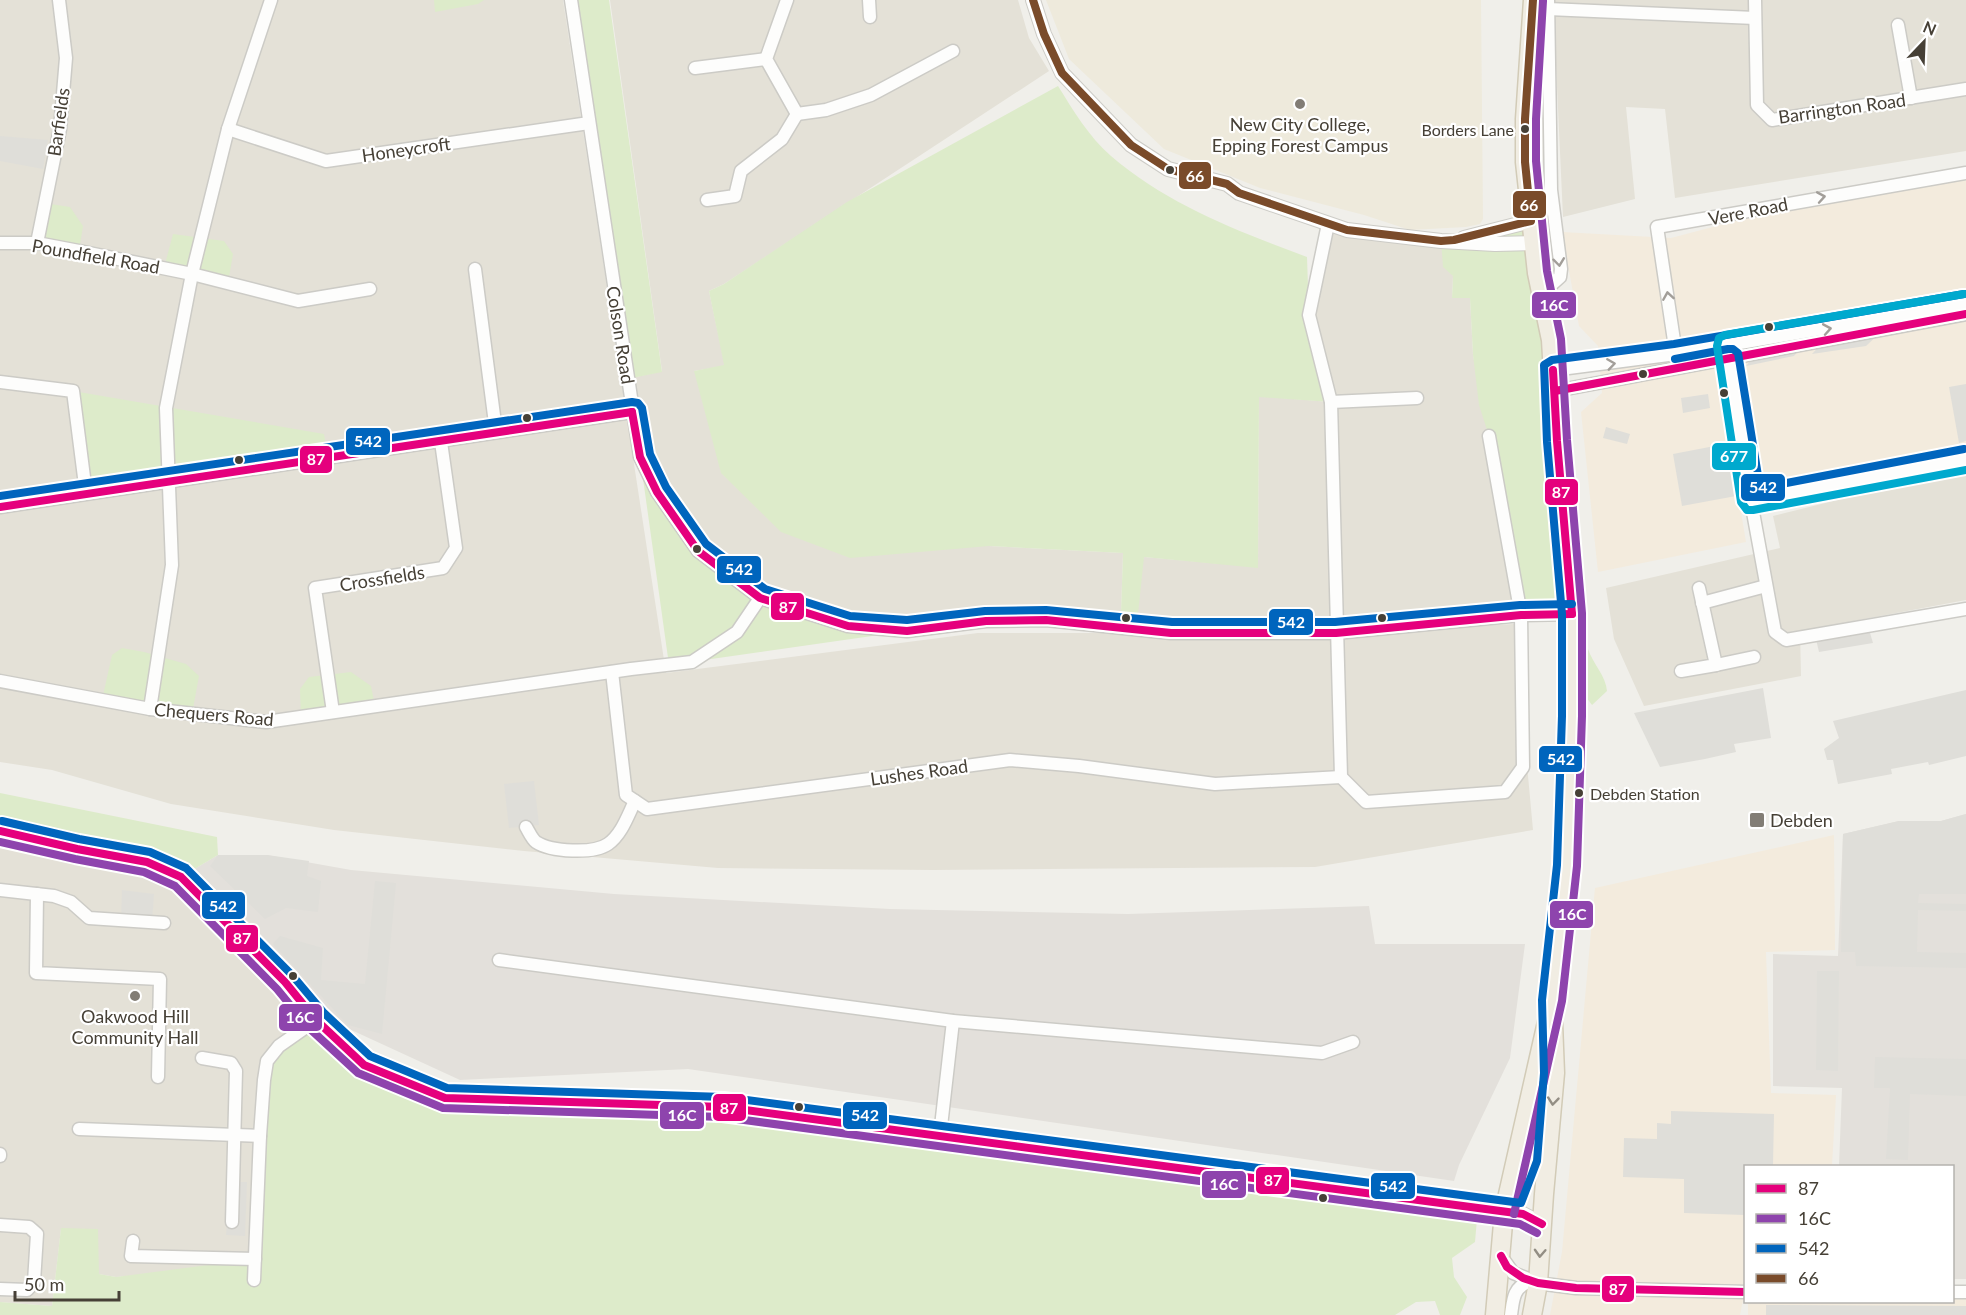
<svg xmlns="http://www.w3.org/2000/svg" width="1966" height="1315" font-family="Lato,sans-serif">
<rect width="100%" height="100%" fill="#f0efea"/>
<g fill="#e4e1d7">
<path d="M0 0H563L666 673 978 633H1162L1046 620 907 631 848 626 760 598 698 551 640 457 627 379 662 371 610 0H1018L1029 38 1049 71 724 284 709 291 725 366 694 371 989 546 1123 553 1121 612 1144 557 1258 567 1259 396 1330 402 1309 315 1328 224 1441 241 1453 276 1452 298H1470L1473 355 1489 436 1513 606 1345 633 1514 624 1533 830 1315 867 933 870 718 868 524 851 334 830 171 804 52 770 0 762Z"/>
<path d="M1553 0H1966V151L1675 198 1665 109 1626 107 1635 199 1563 217Z"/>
<path d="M1966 468V600L1800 631 1801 676 1644 706 1614 639 1606 588 1780 548 1773 516Z"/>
<path d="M0 837 77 849 181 877 316 1020 255 1259 168 1273 116 1277 99 1274 61 1229 52 1306 0 1302Z"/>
</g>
<g fill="#f3ebdd">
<path d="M1966 175V445L1739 500 1746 542 1598 572 1581 412 1602 393 1598 346 1579 326 1562 232 1671 238 1792 206Z"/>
<path d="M1834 835 1835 950 1766 952 1771 1093 1836 1095 1832 1166H1746V1285L1740 1315H1550L1562 1252 1595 888Z"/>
<path d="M1953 1292H1966V1315H1748V1302H1952Z"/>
</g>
<g fill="#e3e0db">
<path d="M1966 814V1279H1953L1952 1166H1839L1842 1088 1773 1086V954L1838 956 1843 834 1899 821H1941Z"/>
<path d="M218 855H267L351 870 614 894 890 909 1128 914 1369 906 1375 944H1525L1510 1058 1459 1165 1454 1181 688 1069 460 1080 347 1028 285 982 181 877Z"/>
</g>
<path fill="#eeeadc" d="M1046 0H1481L1483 219 1480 224 1466 227 1410 230 1364 215 1260 188 1164 149 1069 59Z"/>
<g fill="#ddebca">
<path d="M434 0H484L478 4 435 12Z"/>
<path d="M571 0H609L662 372 627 379Z"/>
<path d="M1058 86C1073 110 1089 137 1111 156 1168 205 1238 231 1307 257L1309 315 1331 402 1259 397 1258 568 1144 557 1138 614 1121 612 1123 553 989 546 850 558 781 532 721 473 694 371 724 365 709 291 724 284 847 202Z"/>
<path d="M44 203 70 207 83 226 79 251 37 243Z"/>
<path d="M1531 221 1558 454 1557 596C1546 606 1539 607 1525 604L1489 436 1479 405 1473 355 1470 298H1452L1453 276 1443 267 1441 241Z"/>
<path d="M173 234 224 241 233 254 228 283 164 268Z"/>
<path d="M73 391 324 434 328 458 86 493Z"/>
<path d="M640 457 698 551 759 598 812 616 907 631 669 665Z"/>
<path d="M122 648 144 652 186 664 199 676 192 714 102 700 112 655Z"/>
<path d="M1588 649C1593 664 1606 676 1607 691L1592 705 1586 697 1584 692V650Z"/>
<path d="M351 672 371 686 375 706 301 717 300 689 309 677Z"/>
<path d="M0 793 217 837 218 855 181 877 0 831Z"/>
<path d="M316 1020 364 1065 445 1098 586 1104 761 1122 1241 1193 1416 1209 1477 1219 1475 1242 1452 1258 1454 1277 1467 1297 1460 1315H1440L1435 1301 1416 1302 1395 1315H0V1302L52 1306 61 1228 98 1229 99 1274 116 1277 254 1259 267 1061Z"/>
</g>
<g fill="#dfded9">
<path d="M0 136 48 140 43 169 0 161Z"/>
<path d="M1894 305 1882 319 1811 331 1823 318Z"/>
<path d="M1884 329 1866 346 1812 354 1825 340Z"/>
<path d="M1804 344 1794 356 1746 366 1756 354Z"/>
<path d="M1966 384V441L1959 443 1949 387Z"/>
<path d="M1708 394 1710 408 1683 413 1681 398Z"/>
<path d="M1606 427 1630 434 1627 444 1603 438Z"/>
<path d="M1725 444 1736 496 1682 506 1673 454Z"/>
<path d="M1868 626 1873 643 1819 652 1815 635Z"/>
<path d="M1763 688 1771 738 1734 744 1736 752 1705 759 1660 767 1634 713Z"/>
<path d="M1966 690V756L1929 765 1928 762 1891 769 1892 774 1838 784 1833 760H1827L1824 749 1839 738 1833 721Z"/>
<path d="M534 781 539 825 509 828 504 784Z"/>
<path d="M1966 814V894H1919L1918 903 1966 904V911L1918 910 1917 952 1966 953V968L1856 966 1855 952H1841L1843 834 1899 821H1941Z"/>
<path d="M218 855H267L309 861 307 876 321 881 318 912 286 908 265 919 210 866Z"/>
<path d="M375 881 396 883 382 1034 348 1025 273 944 280 936 323 948 321 980 365 984Z"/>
<path d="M122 890 154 894 152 922 121 920Z"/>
<path d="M1817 971H1839L1838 1071 1816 1070Z"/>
<path d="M1875 1057 1966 1059V1096L1910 1094 1908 1160 1886 1159 1890 1088H1874Z"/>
<path d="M1671 1111 1774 1114 1773 1166H1746L1745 1215 1684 1213V1179L1623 1177 1624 1138 1657 1139V1123L1671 1124Z"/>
<path d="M229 1182H247L245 1236 226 1235Z"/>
<path d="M1766 1305 1966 1306V1315H1766Z"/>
</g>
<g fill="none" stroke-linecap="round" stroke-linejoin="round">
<defs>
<g id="minor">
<path d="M571 0 640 457 657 492 698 551 760 598 848 626 907 631 986 621 1046 620 1171 633H1336L1521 615 1572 614"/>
<path d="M787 0 766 59 797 114 826 110 871 95 953 51"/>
<path d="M869 0 870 17"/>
<path d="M1755 0 1757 105 1772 120 1966 89"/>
<path d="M1548 9 1755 18"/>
<path d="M1898 25 1911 98"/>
<path d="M695 68 766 59"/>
<path d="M228 129 326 161 589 123"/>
<path d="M707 200 735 196 741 171 782 139 797 114"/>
<path d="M1328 224 1309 315 1331 402 1341 777 1366 802 1505 792 1523 767 1521 615 1489 436"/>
<path d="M0 243H37L79 251 192 274 298 301 370 289"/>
<path d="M37 243 60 129 66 58 59 0"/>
<path d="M475 269 496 431"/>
<path d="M1541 294 1560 277 1561 269 1551 190 1548 0"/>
<path d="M1727 345 1748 485 1775 632 1786 640 1966 609"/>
<path d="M1676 354 1657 227 1966 173"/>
<path d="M1553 370 1676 354 1966 304"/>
<path d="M0 382 73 391 86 493"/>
<path d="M1555 391 1966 314"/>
<path d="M1331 402 1417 398"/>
<path d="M1751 500 1966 459"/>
<path d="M0 507 632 412"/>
<path d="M1702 603 1766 586"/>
<path d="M1716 665 1754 657"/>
<path d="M1681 671 1716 665 1699 588"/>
<path d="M612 672 626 795 647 809 1010 760 1079 766 1215 784 1341 777"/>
<path d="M0 681 150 709 266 722 631 669 692 662 737 632 760 598"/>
<path d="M150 709 172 565 166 408 192 274 228 129 271 0"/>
<path d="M333 712 315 588 443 568 456 548 441 442"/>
<path d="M526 827C529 832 532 839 536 842 551 852 594 854 608 844 622 834 628 815 635 801"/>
<path d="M0 890 54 896 71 902 89 918 164 923"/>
<path d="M37 894 36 973 160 979 158 1077"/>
<path d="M499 960 953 1021 1322 1053 1353 1042"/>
<path d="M202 1058 231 1063 236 1071 232 1222"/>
<path d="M79 1129 260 1136"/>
<path d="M940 1135 953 1021"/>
<path d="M0 1156V1154"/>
<path d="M0 1225 29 1227 37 1234 34 1282 27 1290 0 1289"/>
<path d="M133 1241 131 1256 255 1259"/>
<path d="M1501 1256 1513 1273 1534 1281"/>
<path d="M254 1280 260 1136 264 1080 267 1061 279 1046 316 1020"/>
<path d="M1952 1292H1966"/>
<path d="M1511 1315C1513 1301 1513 1287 1529 1282L1576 1288 1746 1292"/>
</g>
<g id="tertiary">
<path d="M1033 0 1044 34 1062 73 1131 145 1168 169 1227 184 1239 193 1347 230 1441 241 1495 244 1535 243"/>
<path d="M1464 238 1531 221"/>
<path d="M0 831 77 849 147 862 181 877 285 982 316 1020 364 1065 445 1098 723 1107 1523 1214 1542 1224"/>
</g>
<g id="primary">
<path d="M1495 1315 1504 1212 1552 1000 1567 866 1572 716V614L1557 441 1551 340 1537 273 1525 162V119L1533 0"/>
<path d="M1532 1315 1538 1283 1544 1194 1555 1073 1553 1023"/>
</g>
</defs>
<use href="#minor" stroke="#cccbc6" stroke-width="15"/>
<use href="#tertiary" stroke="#cccbc6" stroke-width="16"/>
<use href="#primary" stroke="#d2cbb7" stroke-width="21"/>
<use href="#minor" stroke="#fdfdfc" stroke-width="12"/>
<use href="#tertiary" stroke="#fdfdfc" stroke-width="14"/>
<use href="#primary" stroke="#f1ede3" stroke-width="18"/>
<defs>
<g id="bus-1">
<path d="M1553 370 1557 441 1572 614"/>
<path d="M1555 391 1966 314"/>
<path d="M632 412 640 457 657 492 698 551 760 598 848 626 907 631 986 621 1046 620 1171 633H1336L1521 615 1572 614"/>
<path d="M0 507 632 412"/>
<path d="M0 831 77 849 147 862 181 877 285 982 316 1020 364 1065 445 1098 723 1107 1523 1214 1542 1224"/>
<path d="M1501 1256 1507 1267 1523 1278 1538 1283 1576 1288 1746 1292"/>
</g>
<g id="bus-2">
<path d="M0 842 75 859 144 872 175 886 277 989 309 1028 358 1073 443 1108 722 1117 1520 1224 1537 1233"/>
<path d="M1514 1214 1562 1001 1577 866 1582 716V613L1567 440 1561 339 1547 271 1536 161V119L1543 1"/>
</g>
<g id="bus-3">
<path d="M1675 359 1728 349H1733L1738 353 1760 488 1964 449"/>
<path d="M0 496 632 402 638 403 642 408 650 454 666 487 706 544 765 589 850 616 907 620 985 611 1046 610 1172 622H1335L1520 605 1572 604"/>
<path d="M2 821 79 839 150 852 186 868 292 975 324 1013 370 1056 447 1088 724 1097 1521 1203 1537 1161 1544 1073 1542 1000 1557 865 1562 716V614L1547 442 1544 365 1552 360 1674 344 1964 294"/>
</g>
<path id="bus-4" d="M1033 0 1044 34 1062 73 1131 145 1168 169 1227 184 1239 193 1347 230 1441 241 1454 240 1531 221 1525 162V119L1533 0"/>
<path id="bus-5" d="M1964 294 1725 335 1719 338 1717 346 1741 502 1747 510H1753L1966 470"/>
</defs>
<use href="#bus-1" stroke="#fff" stroke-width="12"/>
<use href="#bus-2" stroke="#fff" stroke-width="12"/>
<use href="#bus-3" stroke="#fff" stroke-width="12"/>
<use href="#bus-4" stroke="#fff" stroke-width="12"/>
<use href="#bus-5" stroke="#fff" stroke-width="12"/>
<use href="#bus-1" stroke="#e5007d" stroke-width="8"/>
<use href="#bus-2" stroke="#8e44ad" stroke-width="8"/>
<use href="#bus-3" stroke="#0065bd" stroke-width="8"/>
<use href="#bus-4" stroke="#7a4b2a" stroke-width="8"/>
<use href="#bus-5" stroke="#00a9ce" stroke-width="8"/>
</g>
<defs><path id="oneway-chevron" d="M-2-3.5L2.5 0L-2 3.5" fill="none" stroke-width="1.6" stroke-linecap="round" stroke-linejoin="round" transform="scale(1.5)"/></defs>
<g stroke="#a29e99">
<use href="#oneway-chevron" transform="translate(1821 197) rotate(-10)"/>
<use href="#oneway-chevron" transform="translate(1559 262) rotate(83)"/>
<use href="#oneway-chevron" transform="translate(1668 296) rotate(-99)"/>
<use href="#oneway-chevron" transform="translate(1827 329) rotate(-10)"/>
<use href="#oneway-chevron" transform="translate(1611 364) rotate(-8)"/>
</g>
<g stroke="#938e84">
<use href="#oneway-chevron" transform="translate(1553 1101) rotate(96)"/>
<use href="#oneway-chevron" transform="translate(1540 1253) rotate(93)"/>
</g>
<g fill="#827d75" stroke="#fff" stroke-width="2">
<circle cx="1300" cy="104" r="6"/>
<rect x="1749" y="812" width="16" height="16" rx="3"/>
<circle cx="135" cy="996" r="6"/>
</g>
<g fill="#464036" stroke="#fff" stroke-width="2">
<circle cx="1525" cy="129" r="5"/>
<circle cx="1170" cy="170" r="5"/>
<circle cx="1769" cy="327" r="5"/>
<circle cx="1643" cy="374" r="5"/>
<circle cx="1724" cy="393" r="5"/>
<circle cx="527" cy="418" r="5"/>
<circle cx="239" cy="460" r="5"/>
<circle cx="697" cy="549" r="5"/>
<circle cx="1126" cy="618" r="5"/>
<circle cx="1382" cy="618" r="5"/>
<circle cx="1579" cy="793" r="5"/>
<circle cx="293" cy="976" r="5"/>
<circle cx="799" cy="1107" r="5"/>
<circle cx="1323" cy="1198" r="5"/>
</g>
<g text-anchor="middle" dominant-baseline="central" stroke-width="4.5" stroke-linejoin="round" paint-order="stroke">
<g font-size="16" fill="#464036" stroke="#fff" text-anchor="end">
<text x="1514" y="129">Borders Lane</text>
<text x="1590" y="793" text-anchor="start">Debden Station</text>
</g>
<g font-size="18" fill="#464036" stroke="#fff">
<text transform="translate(1842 108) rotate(-8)">Barrington Road</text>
<text transform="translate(58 122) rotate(-82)">Barfields</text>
<text transform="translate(406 149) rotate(-8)">Honeycroft</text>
<text transform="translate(1748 211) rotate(-11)">Vere Road</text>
<text transform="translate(96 256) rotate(10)">Poundfield Road</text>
<text transform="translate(621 335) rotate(81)">Colson Road</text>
<text transform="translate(382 578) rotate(-9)">Crossfields</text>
<text transform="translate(214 714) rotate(5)">Chequers Road</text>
<text transform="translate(919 772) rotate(-8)">Lushes Road</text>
</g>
<g font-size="18" fill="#464036" stroke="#fff">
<text x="1300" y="124">New City College,<tspan x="1300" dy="21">Epping Forest Campus</tspan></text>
<text x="1770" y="820" text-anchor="start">Debden</text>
<text x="135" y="1016">Oakwood Hill<tspan x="135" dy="21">Community Hall</tspan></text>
</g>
</g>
<g stroke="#fff" stroke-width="2">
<rect x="1178" y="161" width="34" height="29" rx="6" fill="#7a4b2a"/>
<rect x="1512" y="190" width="35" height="29" rx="6" fill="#7a4b2a"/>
<rect x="1531" y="291" width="46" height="28" rx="6" fill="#8e44ad"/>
<rect x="345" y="427" width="46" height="29" rx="6" fill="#0065bd"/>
<rect x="1711" y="442" width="46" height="29" rx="6" fill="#00a9ce"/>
<rect x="299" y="445" width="34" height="29" rx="6" fill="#e5007d"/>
<rect x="1740" y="473" width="46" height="29" rx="6" fill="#0065bd"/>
<rect x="1544" y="478" width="35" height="28" rx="6" fill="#e5007d"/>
<rect x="716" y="555" width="46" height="29" rx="6" fill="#0065bd"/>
<rect x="770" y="592" width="35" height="29" rx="6" fill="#e5007d"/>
<rect x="1268" y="608" width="46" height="28" rx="6" fill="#0065bd"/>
<rect x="1538" y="745" width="45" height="28" rx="6" fill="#0065bd"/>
<rect x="201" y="891" width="45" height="29" rx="6" fill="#0065bd"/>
<rect x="1549" y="900" width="45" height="29" rx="6" fill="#8e44ad"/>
<rect x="225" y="924" width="34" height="29" rx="6" fill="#e5007d"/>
<rect x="278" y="1003" width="45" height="29" rx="6" fill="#8e44ad"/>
<rect x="712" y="1093" width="35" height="29" rx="6" fill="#e5007d"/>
<rect x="659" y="1101" width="46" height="29" rx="6" fill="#8e44ad"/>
<rect x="842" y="1101" width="46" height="29" rx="6" fill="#0065bd"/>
<rect x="1255" y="1166" width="35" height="29" rx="6" fill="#e5007d"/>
<rect x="1201" y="1170" width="46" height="29" rx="6" fill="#8e44ad"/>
<rect x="1370" y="1172" width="46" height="28" rx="6" fill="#0065bd"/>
<rect x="1601" y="1275" width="34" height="28" rx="6" fill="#e5007d"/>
</g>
<g font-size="16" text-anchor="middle" font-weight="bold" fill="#fff">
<text x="1195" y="182">66</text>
<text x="1529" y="211">66</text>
<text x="1554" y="311">16C</text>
<text x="368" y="447">542</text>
<text x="1734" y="462">677</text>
<text x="316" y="465">87</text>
<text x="1763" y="493">542</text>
<text x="1561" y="498">87</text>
<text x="739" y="575">542</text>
<text x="788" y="613">87</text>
<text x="1291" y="628">542</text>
<text x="1561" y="765">542</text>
<text x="223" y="912">542</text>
<text x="1572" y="920">16C</text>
<text x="242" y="944">87</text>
<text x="300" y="1023">16C</text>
<text x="729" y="1114">87</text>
<text x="682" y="1121">16C</text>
<text x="865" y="1121">542</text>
<text x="1273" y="1186">87</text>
<text x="1224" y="1190">16C</text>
<text x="1393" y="1192">542</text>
<text x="1618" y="1295">87</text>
</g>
<rect x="1744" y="1165" width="210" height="138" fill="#ffffff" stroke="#b5b3af" stroke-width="1.5"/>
<rect x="1756" y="1184" width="30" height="9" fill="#e5007d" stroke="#b5b3af" stroke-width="1.5"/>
<text x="1798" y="1195" font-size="18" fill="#464036">87</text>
<rect x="1756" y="1214" width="30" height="9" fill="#8e44ad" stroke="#b5b3af" stroke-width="1.5"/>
<text x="1798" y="1225" font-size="18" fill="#464036">16C</text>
<rect x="1756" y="1244" width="30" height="9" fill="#0065bd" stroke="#b5b3af" stroke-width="1.5"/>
<text x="1798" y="1255" font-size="18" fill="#464036">542</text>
<rect x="1756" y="1274" width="30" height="9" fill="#7a4b2a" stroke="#b5b3af" stroke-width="1.5"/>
<text x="1798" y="1285" font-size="18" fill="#464036">66</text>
<g transform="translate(1924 42) rotate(23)" stroke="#ffffff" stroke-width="4.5" paint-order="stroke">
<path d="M0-4.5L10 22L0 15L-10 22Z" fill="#464036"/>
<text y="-9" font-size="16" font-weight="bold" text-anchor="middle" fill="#464036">N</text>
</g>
<path d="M15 1291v9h104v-9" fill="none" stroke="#464036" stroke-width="3"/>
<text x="24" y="1291" font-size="18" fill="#464036" stroke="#ffffff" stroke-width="4.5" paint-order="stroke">50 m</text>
</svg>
